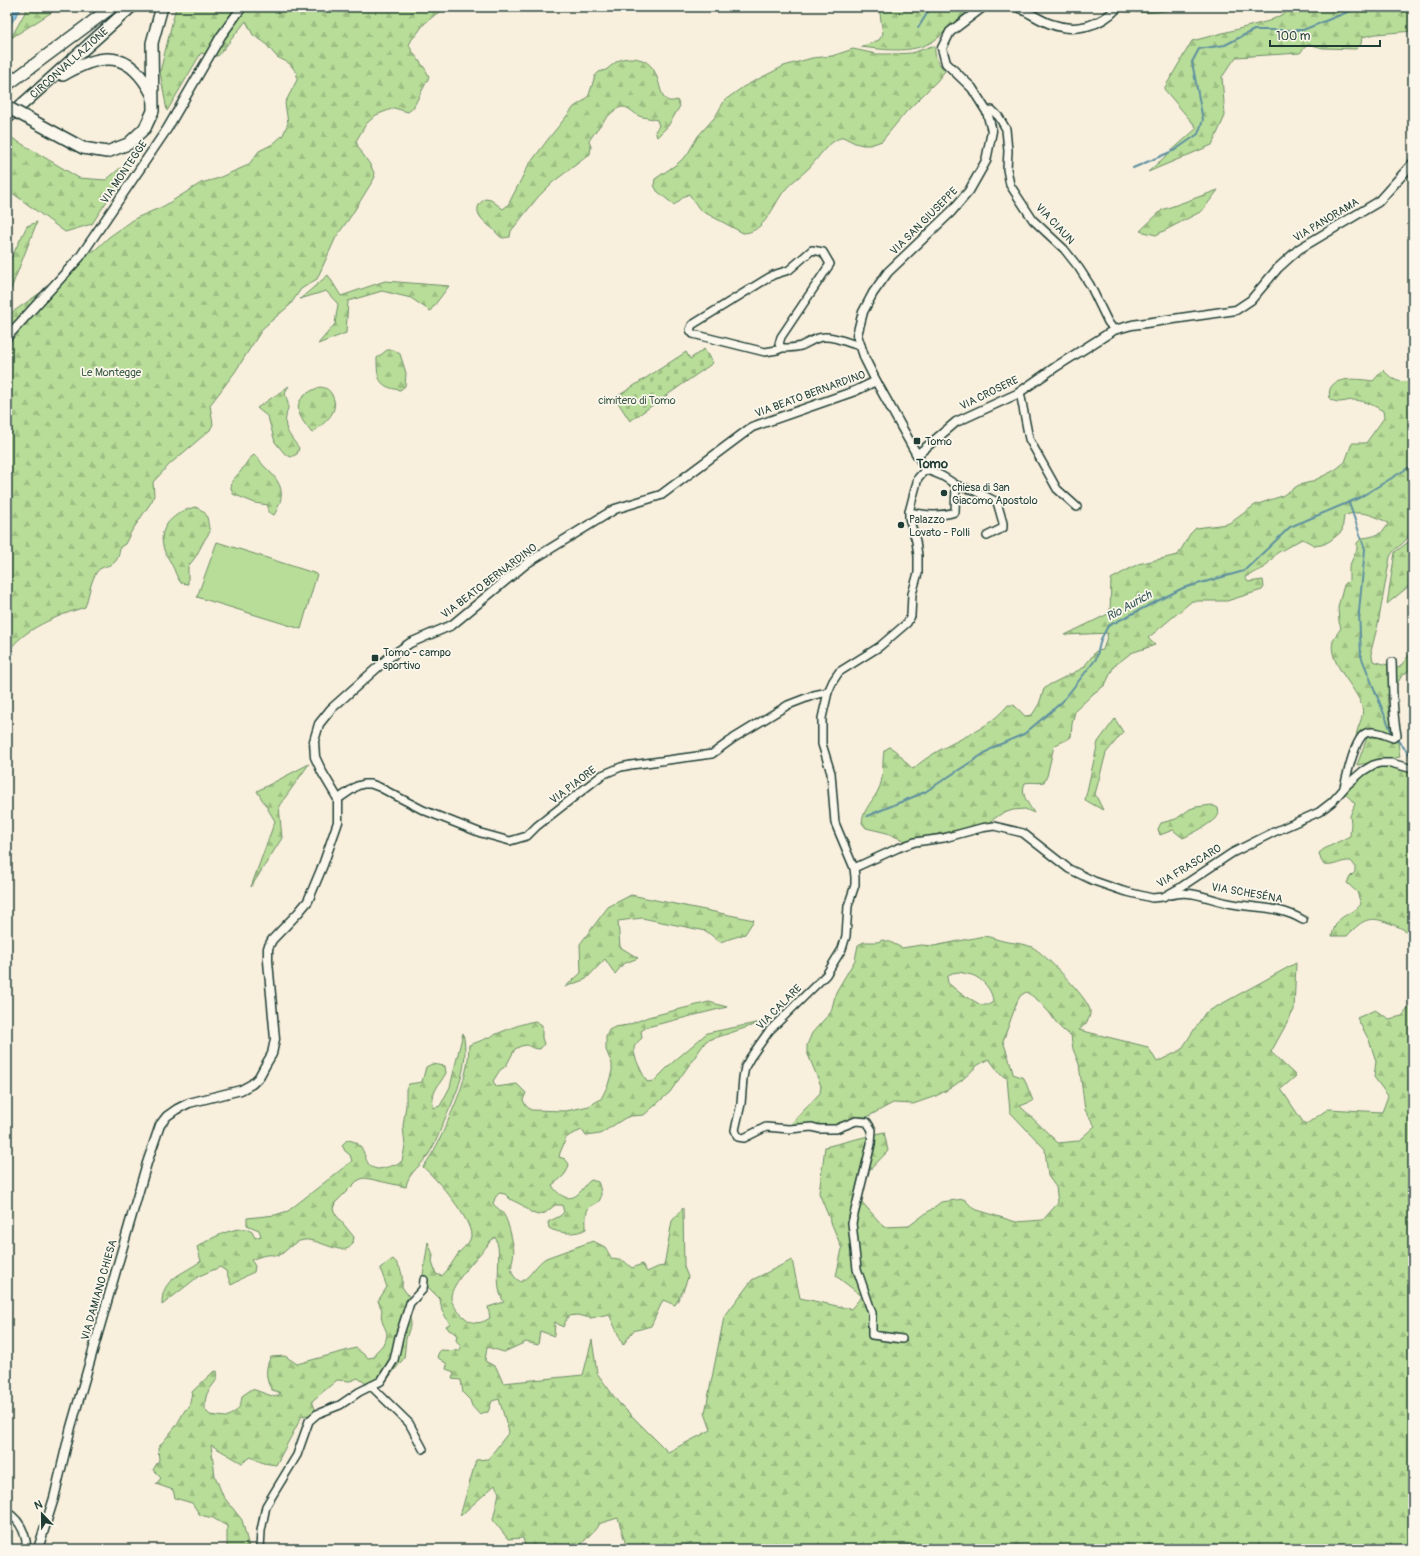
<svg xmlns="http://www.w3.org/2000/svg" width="1420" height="1556" font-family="Pangolin,sans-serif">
<defs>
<pattern id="forest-firs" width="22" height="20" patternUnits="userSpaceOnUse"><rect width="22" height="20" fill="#b8dd98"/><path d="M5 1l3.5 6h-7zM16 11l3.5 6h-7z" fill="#9ebf84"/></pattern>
<pattern id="cemetery-stones" width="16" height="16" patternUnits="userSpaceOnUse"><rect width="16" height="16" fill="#b8dd98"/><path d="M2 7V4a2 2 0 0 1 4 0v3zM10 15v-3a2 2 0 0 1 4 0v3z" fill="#9ebf84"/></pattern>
<pattern id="water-rules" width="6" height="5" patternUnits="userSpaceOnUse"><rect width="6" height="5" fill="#8ac7ea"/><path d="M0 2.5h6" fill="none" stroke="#70a3be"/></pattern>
</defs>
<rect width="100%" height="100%" fill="#f9efdd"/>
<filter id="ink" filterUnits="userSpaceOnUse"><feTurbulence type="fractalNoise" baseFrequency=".025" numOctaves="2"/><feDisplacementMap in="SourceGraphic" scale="8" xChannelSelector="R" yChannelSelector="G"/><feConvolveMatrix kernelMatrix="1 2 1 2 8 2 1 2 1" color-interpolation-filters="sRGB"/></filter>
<g filter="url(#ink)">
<path fill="#b8dd98" stroke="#6c8d66" d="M217 542 317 574 301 629 197 597Z"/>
<g fill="url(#forest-firs)" stroke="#6c8d66" fill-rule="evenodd">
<path d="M28 7H60L11 38Z"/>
<path d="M176 7H450L436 14 424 24 416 35 412 39 409 45C414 57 425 65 429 77L413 108 408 112 394 108 376 115 366 124 356 141C360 155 372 162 375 177L351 216 336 237 317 279 301 289 290 305 263 328 235 372 210 405 213 424 210 430 170 464 153 482 154 495 152 501 131 532 125 544 120 547C118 572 104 561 96 573 90 583 89 596 85 607 57 616 24 628 7 653V316L67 274 82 256 95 250 109 237 136 218 164 206 201 183 216 179 244 167 250 163 259 151 273 144 283 135 288 123 285 103 297 80V73L289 63 277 57 264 42 253 35 246 21 218 56 201 53 167 111 160 72Z"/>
<path d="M879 7H975C966 14 957 20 948 28 945 31 942 34 939 37 917 55 887 50 861 47L879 40 883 34Z"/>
<path d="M1117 7H1181C1157 15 1138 12 1114 11Z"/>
<path d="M1297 7H1336L1330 16 1343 7H1413V31L1376 34 1362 37 1361 44 1356 49 1323 48 1308 44 1300 53 1236 57 1222 77 1225 116 1212 145 1148 172 1197 128 1164 89 1192 41 1269 21Z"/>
<path d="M932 46 935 47C934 57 938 63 945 71L937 81 906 112 882 141 870 145H863L855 143 843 137C827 142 820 156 809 168 801 176 791 182 784 191 773 206 764 233 743 233L700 210 689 194C683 196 680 201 674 205L657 191 654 185 655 179 677 164 687 155 698 136 715 117 725 100 743 87 784 66 812 58 832 56 853 49 876 54H894L912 53Z"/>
<path d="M629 58C671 57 650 110 677 100L680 106 668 126 657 137 655 131 659 126 657 120C651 118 645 118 639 116 633 113 629 107 623 107 612 107 594 133 589 141L591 147 590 154 553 182 538 197 511 231 510 237C507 237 505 238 503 238 499 237 496 232 493 229 483 221 469 210 485 199L491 200 503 209 508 205 528 166 549 138 574 107 585 100 589 95 595 76 599 72 606 70 616 62 622 59Z"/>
<path d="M12 138 79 178 106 180 138 153 92 224 65 232 11 192 7 193V142Z"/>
<path d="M1218 190 1202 211 1156 235 1140 231 1162 210Z"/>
<path d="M37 222 7 299V266L27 226Z"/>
<path d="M328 275 341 296 385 281 449 286 430 311 411 298 382 291 348 301 346 333 318 344 335 324 338 304 326 291 300 299Z"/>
<path d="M387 350H394L400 354 406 373 405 386 400 390C378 387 377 378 377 358Z"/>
<path d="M1383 370C1394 381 1397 383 1413 381V508C1406 517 1412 528 1407 538 1403 546 1394 547 1390 557L1378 624 1371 651 1373 661 1399 668 1413 650V667L1401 677 1390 697 1387 694 1389 715 1397 735 1400 757 1357 765 1368 735H1360L1356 739C1356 727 1365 717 1362 707 1357 687 1327 663 1333 641 1334 637 1338 633 1341 628L1339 622 1338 607 1344 585 1349 580V567L1357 549V543L1362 538C1373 537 1385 534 1388 523 1374 515 1359 509 1344 516L1342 531C1335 537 1324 548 1314 545 1310 543 1307 541 1302 539L1277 553 1264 568 1245 577 1248 582 1263 580 1264 587 1262 590 1227 601H1192L1148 638 1155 645 1131 653 1114 666 1105 685 1094 693 1075 711 1072 724 1071 737C1066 741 1060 742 1054 746L1047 776 1044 782C1037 784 1032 781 1025 783 1020 794 1028 803 1034 813L1025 809 1013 810 1001 814 986 824 905 841 887 833 866 828 862 823C863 808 875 800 880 786 884 775 882 763 884 751L889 747C899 751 904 762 913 769 942 742 983 736 1008 705H1014L1025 716 1032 715 1039 704 1044 689 1049 685 1083 668 1096 651 1103 650 1108 633 1065 635 1110 613 1111 579 1138 564 1178 555 1190 534 1196 528 1227 524 1233 521 1255 505 1282 496 1299 485 1311 482 1335 470 1345 462 1352 443H1366L1384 418 1383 411C1375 406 1365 401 1355 400 1345 400 1339 405 1330 399 1324 374 1359 379 1373 381Z"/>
<path d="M289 386C282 395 287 395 288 404 289 408 286 413 286 417 283 430 292 438 299 448L297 454 291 457 285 454 275 442 268 417 257 408Z"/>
<path d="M320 387C326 388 329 389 332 395 341 412 324 423 312 433 294 412 291 398 320 387Z"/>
<path d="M254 455C261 459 259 461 264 466 282 483 287 493 274 515L268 512V505L255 503 233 494 231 488 232 481 241 471 249 459Z"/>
<path d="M195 507C211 513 206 520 210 532 201 543 198 557 188 566V584L181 583C176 577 175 570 171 563 169 559 165 554 164 549 156 527 175 512 195 507Z"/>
<path d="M1413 542V585L1409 586 1387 604 1395 552 1407 543Z"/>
<path d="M1115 719 1123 732 1106 753 1095 794 1103 810 1085 800 1098 742Z"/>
<path d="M309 764 279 806 282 838 251 887 275 821 257 791Z"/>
<path d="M1383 765 1413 771V937C1408 931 1401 928 1394 925 1370 915 1364 918 1347 936H1332C1337 911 1351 918 1361 904L1357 892 1347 883 1350 877 1355 872V866L1351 861C1341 860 1334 867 1324 865L1321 860 1319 853 1324 849 1350 836 1351 823 1350 816 1355 804C1351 798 1345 795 1341 790L1359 773Z"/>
<path d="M1212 805 1218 808 1219 814C1213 823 1194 833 1183 838L1173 830 1160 835 1158 829 1161 823 1176 819 1190 809 1196 807Z"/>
<path d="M631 895 754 920 745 934 720 942 706 931 642 918 618 921 620 947 638 958 623 964 615 974 605 959 586 979 565 987 581 973 580 944 608 907Z"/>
<path d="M984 936C992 937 1000 941 1008 942 1016 943 1024 944 1032 947 1043 952 1088 998 1090 1010 1091 1019 1085 1025 1079 1030L1148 1047 1157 1062 1181 1050 1205 1013 1296 963 1294 1010 1271 1052 1296 1076 1281 1089 1305 1125 1328 1109 1382 1112 1388 1096 1374 1077 1376 1061 1369 1040 1357 1018 1375 1010 1389 1019 1402 1016 1413 1003V1549H634L626 1545 618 1518 601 1523 577 1549H526L523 1538 508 1539 493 1520 499 1493 495 1485 460 1516 476 1460 488 1459 509 1432 499 1399 492 1401 488 1412 481 1413 480 1415 472 1406 470 1400 463 1393 461 1380 452 1379 454 1372 446 1369 447 1364 437 1357 440 1350 460 1351 461 1347 456 1340 457 1334 449 1330 446 1326 450 1324 442 1311 440 1299 429 1288 421 1283 423 1275 428 1242 433 1255 432 1262 436 1274 442 1276C449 1269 453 1261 458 1254 462 1248 470 1244 471 1236 472 1219 436 1178 423 1167 434 1153 440 1139 447 1123 458 1098 469 1073 469 1045 491 1038 512 1025 535 1021L542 1025V1038L544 1044 540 1049 533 1048 527 1045 521 1046 515 1049 506 1066 500 1070 493 1081 496 1087 517 1084 526 1093 523 1100 526 1106 531 1110 566 1111 589 1106 601 1099 608 1085 612 1071V1064L606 1050V1037L609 1030 615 1027 628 1025 648 1017 709 1002 727 1007 647 1027 641 1031 642 1038C639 1041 635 1044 634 1048 633 1057 643 1074 647 1082L654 1081 672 1063 707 1033 766 1021 706 1041 670 1092 644 1115 631 1116 625 1118 600 1134 586 1136 582 1130 570 1135 565 1139C564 1146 560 1150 559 1157L565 1159 569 1164C567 1175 561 1178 552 1185 557 1194 568 1203 578 1194 584 1189 585 1184 591 1180L598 1182C600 1187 603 1196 599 1201 596 1204 591 1205 588 1209 585 1215 586 1222 586 1229 576 1235 559 1234 549 1228L548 1222 560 1216 564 1212 562 1205H555L545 1213 538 1215 532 1213 522 1205 510 1199 505 1194 499 1193 495 1198 493 1204C497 1208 502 1211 504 1215 508 1221 512 1238 513 1245 517 1259 503 1272 521 1282 531 1276 536 1264 546 1258L593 1241 605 1247 612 1259 624 1261 632 1268 642 1264 647 1272 658 1267 664 1266 672 1221 683 1208 684 1267 688 1277 683 1291 675 1305 663 1300 651 1326 633 1331 623 1345 609 1314 591 1318 577 1315 568 1316 563 1327 555 1322 554 1336 540 1331 538 1345 526 1342 504 1352 487 1347 485 1361 496 1367 503 1383 583 1375 592 1340 597 1373 618 1402 668 1452 711 1430 705 1413 724 1317 752 1280 792 1260 800 1298 851 1309 862 1296 836 1276 842 1249 819 1193 825 1147 884 1132 888 1151 861 1179V1201L884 1227 909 1226 941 1202 964 1199 974 1209 1016 1222 1043 1220 1058 1203 1056 1187 1048 1176 1045 1149 1010 1112 1007 1078 1001 1075 989 1059 978 1065 962 1080 949 1089 936 1096 913 1104 893 1103 867 1117H859L844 1122 836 1129H784L790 1125 820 1093 821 1086 807 1052V1045L812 1033 831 1012 836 992 855 960 858 945 864 942H877L883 940 890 942 902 948 921 945 934 946ZM959 972C963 973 967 974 972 975 983 979 993 991 993 1002L988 1005H981L960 993 948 983 947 977 952 973ZM1026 992C1033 996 1041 1002 1046 1009 1055 1018 1058 1030 1071 1035L1073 1049 1079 1064 1085 1110 1095 1126 1078 1141 1058 1143 1020 1106 1033 1101 1024 1078 1013 1074 1012 1068 1003 1041 1017 1002 1020 996ZM495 1237C504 1254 492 1285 504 1302L488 1307 490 1318C481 1324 473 1325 464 1317 459 1313 451 1304 451 1297 451 1284 478 1256 487 1246L490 1241Z"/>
<path d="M463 1033C470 1064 457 1093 444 1121 440 1131 436 1142 430 1152 424 1164 407 1173 406 1187L370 1179 363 1178 357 1181 335 1203 333 1209 336 1215 354 1237C351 1264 321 1238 304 1240 291 1242 288 1251 278 1256 268 1253 261 1256 251 1260L255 1266 254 1272C245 1275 239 1282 231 1285L226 1271 220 1267 199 1276 162 1305C161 1278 182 1275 201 1261L197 1247C208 1240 239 1222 252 1232 253 1234 254 1236 255 1238L261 1236 259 1230 247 1225V1218L275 1215 288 1211 352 1161 350 1155 345 1151 342 1145 347 1140C371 1142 359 1167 378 1169 384 1169 391 1165 397 1165L402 1161 405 1146 403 1126 406 1105V1089L409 1084 422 1082 426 1067 432 1064 445 1066 446 1073C438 1087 431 1091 433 1108L440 1106 450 1087Z"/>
<path d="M393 1259C402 1267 403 1276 402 1287L410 1298 408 1310 411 1323 406 1339 404 1358 382 1386 372 1388 358 1378 350 1381 337 1380 312 1401 317 1414 302 1416 276 1465 263 1463 251 1457 242 1463 211 1445 215 1476 223 1496 242 1520 248 1543 249 1549H227V1526L213 1518 200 1515 192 1503 175 1498 173 1490 156 1484 161 1478 153 1470 159 1460 158 1448 176 1426 185 1410 189 1408 192 1392 213 1372 217 1371C220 1382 208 1387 206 1397 205 1401 205 1406 205 1410L210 1415 226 1417C237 1412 241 1408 242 1396L252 1389 275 1397 281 1393 272 1390C265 1381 265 1366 271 1357L285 1356 297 1364 356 1348 368 1358 375 1357V1353C400 1330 377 1330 382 1310L378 1301 387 1287 380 1268Z"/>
</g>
<path fill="url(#cemetery-stones)" stroke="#6c8d66" d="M704 349 713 363 630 421 615 398 686 352 690 359Z"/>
<path fill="url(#water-rules)" stroke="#5f90a1" d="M7 7H22L7 30Z"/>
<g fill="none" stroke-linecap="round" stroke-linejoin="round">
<g stroke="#5f90a1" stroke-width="2">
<path d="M918 28 931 7"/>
<path d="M1133 168 1175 150 1198 134 1203 120 1192 62 1199 49 1225 45 1254 30H1303L1360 7"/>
<path d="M1349 503 1365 549 1359 612 1361 656 1393 736"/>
<path d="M1396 739 1409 753 1413 762"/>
<path d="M867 816 925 792 994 747 1024 734 1062 702 1096 659 1101 639 1108 626 1183 588 1244 571 1290 527 1359 498 1413 465"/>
</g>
<defs>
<g id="minor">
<path d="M987 112 992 110 999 117 1006 129 1008 151 1007 169 1010 185 1033 220 1064 249 1079 268 1090 285 1108 322 1114 330"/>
<path d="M782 348 777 350 765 352 693 334 690 330 692 325 773 275 789 270 812 250 823 252 830 264 781 337 779 344 782 348C788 348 794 348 801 346 808 343 816 337 824 337 837 336 848 344 861 346"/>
<path d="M1020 392 1029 439 1057 489 1077 507"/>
<path d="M917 455 925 470"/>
<path d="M956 485 975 491 997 502 1003 523V528L987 536"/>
<path d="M909 512C925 515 940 517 955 512L956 485C946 478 937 472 925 470"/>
<path d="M1344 787C1347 776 1355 737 1366 733 1375 730 1385 735 1393 738L1397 735C1392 711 1393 686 1392 662"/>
<path d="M338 799 357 786 364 784H371L379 787 423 810 481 833 510 841 527 836 537 826 602 775 621 767 631 765 712 754 734 738 788 705 814 695 828 692"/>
<path d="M854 868 898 848 915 842 944 838 981 828 994 826 1023 833 1069 869 1094 881 1123 891 1152 898 1163 897 1181 887 1232 853 1274 832 1319 812 1332 802 1348 784 1363 771 1373 765 1380 763H1391L1413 769"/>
<path d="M1171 895C1191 889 1208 899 1228 903 1255 909 1278 905 1303 920"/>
<path d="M902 1339 872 1335V1313L857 1269 852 1223 871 1144 872 1130 867 1122 856 1121 836 1129H819L812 1127 789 1129 766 1127 744 1138 738 1137 735 1130 741 1104 743 1078 745 1067 750 1058 769 1031 826 975 842 949 846 936 848 906 855 885V877L854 868 835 823 831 773 822 744V718L828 692 833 681 839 672 879 647 907 623 911 616 912 594 918 573V556L916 541 909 518V512L918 478 925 470"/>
<path d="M371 1386 409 1423 423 1449"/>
<path d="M7 1512C20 1520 26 1534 27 1549"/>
<path d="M260 1549 261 1531 266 1506 297 1455 309 1421 317 1414 340 1405 359 1392 381 1381 394 1360 399 1337 410 1303 423 1289 424 1280"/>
</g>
<g id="tertiary">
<path d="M983 7 950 32 942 48 946 63 972 88 987 112 992 131 986 161 969 191 951 212 888 272 873 293 863 312 857 335 865 359 876 381 917 455 956 422 1017 394 1057 366 1114 330 1132 325 1236 310 1251 300 1278 268 1299 249 1378 202 1413 163"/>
<path d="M1017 7C1029 12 1039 20 1051 24 1075 33 1101 26 1118 7"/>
<path d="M7 337 80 257 167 129 221 36 242 7"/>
<path d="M38 1549 54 1498 71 1427 147 1163 160 1125 167 1116 177 1109 189 1103 241 1090 252 1084 259 1077 265 1066 272 1054 275 1039 268 961V948L272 940 298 913 308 901 323 865 338 822V799L322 772 315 757 314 741 319 724 331 709 387 659 410 643 452 625 527 563 615 509 661 495 752 427 855 391 876 381"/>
</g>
<g id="trunk">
<path d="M63 75C102 52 129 50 152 94"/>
<path d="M7 85 112 7"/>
<path id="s1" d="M7 118 131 7"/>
<path d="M145 128 153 111 152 43 162 7"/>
</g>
</defs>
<use href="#minor" stroke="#1f3d34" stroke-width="10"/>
<use href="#tertiary" stroke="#1f3d34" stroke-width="11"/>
<use href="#trunk" stroke="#1f3d34" stroke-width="14"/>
<use href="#minor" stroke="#fbf7ec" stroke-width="7"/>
<use href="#tertiary" stroke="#fbf7ec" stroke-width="8"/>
<use href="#trunk" stroke="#fbf7ec" stroke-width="11"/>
<defs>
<path id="trunk-bridge" d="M7 107 83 148 107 152 128 144 145 128"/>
</defs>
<use href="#trunk-bridge" stroke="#1f3d34" stroke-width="14" stroke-linecap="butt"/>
<use href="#trunk-bridge" stroke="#fbf7ec" stroke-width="11"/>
</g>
</g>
<g fill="#1f3d34" stroke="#fbf7ec" stroke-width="1.5">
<rect x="913" y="437" width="8" height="8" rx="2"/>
<circle cx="944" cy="493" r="4"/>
<circle cx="901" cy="525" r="4"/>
<rect x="371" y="654" width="8" height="8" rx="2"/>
</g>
<g text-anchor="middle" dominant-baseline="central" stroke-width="3.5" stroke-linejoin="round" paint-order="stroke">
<g font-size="11" fill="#1f3d34" stroke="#fbf7ec">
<text stroke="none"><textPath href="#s1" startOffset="83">CIRCONVALLAZIONE</textPath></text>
<text transform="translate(124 172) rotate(-56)">VIA MONTEGGE</text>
<text transform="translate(1326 220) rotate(-31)">VIA PANORAMA</text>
<text transform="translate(924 221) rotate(-45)">VIA SAN GIUSEPPE</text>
<text transform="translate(1055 224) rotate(47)">VIA CIAUN</text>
<text transform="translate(989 393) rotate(-26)">VIA CROSERE</text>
<text transform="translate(810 394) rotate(-20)">VIA BEATO BERNARDINO</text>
<text transform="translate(489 581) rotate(-37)">VIA BEATO BERNARDINO</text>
<text transform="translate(573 785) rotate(-37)">VIA PIAORE</text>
<text transform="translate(1189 866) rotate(-31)">VIA FRASCARO</text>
<text transform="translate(1247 893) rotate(10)">VIA SCHESÉNA</text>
<text transform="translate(779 1007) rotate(-45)">VIA CALARE</text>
<text transform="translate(99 1290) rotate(-74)">VIA DAMIANO CHIESA</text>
</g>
<g font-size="11" fill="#3e5d48" stroke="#fbf7ec">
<text x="111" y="372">Le Montegge</text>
<text x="637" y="400">cimitero di Tomo</text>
</g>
<g font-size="11" fill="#1f3d34" stroke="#fbf7ec" text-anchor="start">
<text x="925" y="441">Tomo</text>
<text x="952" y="487">chiesa di San<tspan x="952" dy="13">Giacomo Apostolo</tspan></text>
<text x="909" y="519">Palazzo<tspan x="909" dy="13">Lovato - Polli</tspan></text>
<text x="383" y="652">Tomo - campo<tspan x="383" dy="13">sportivo</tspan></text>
</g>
<g font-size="12" font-style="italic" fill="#345958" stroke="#fbf7ec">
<text transform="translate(1129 606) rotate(-29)">Rio Aurich</text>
</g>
<g font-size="13" font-weight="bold" fill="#1f3d34" stroke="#fbf7ec">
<text x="932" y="464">Tomo</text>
</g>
</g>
<rect width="1420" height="1556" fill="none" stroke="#fbf7ec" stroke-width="24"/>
<rect x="12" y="12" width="1396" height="1532" fill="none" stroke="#1f3d34" stroke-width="1.5" filter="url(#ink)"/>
<g transform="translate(42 1514) rotate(338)" stroke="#fbf7ec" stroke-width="3" paint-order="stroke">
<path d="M0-3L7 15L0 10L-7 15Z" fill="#1f3d34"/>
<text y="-6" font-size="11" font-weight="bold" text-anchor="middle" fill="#1f3d34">N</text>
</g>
<path d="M1270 40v6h110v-6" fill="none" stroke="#1f3d34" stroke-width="2"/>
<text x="1276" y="40" font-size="12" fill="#1f3d34" stroke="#fbf7ec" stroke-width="3" paint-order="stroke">100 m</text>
</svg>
